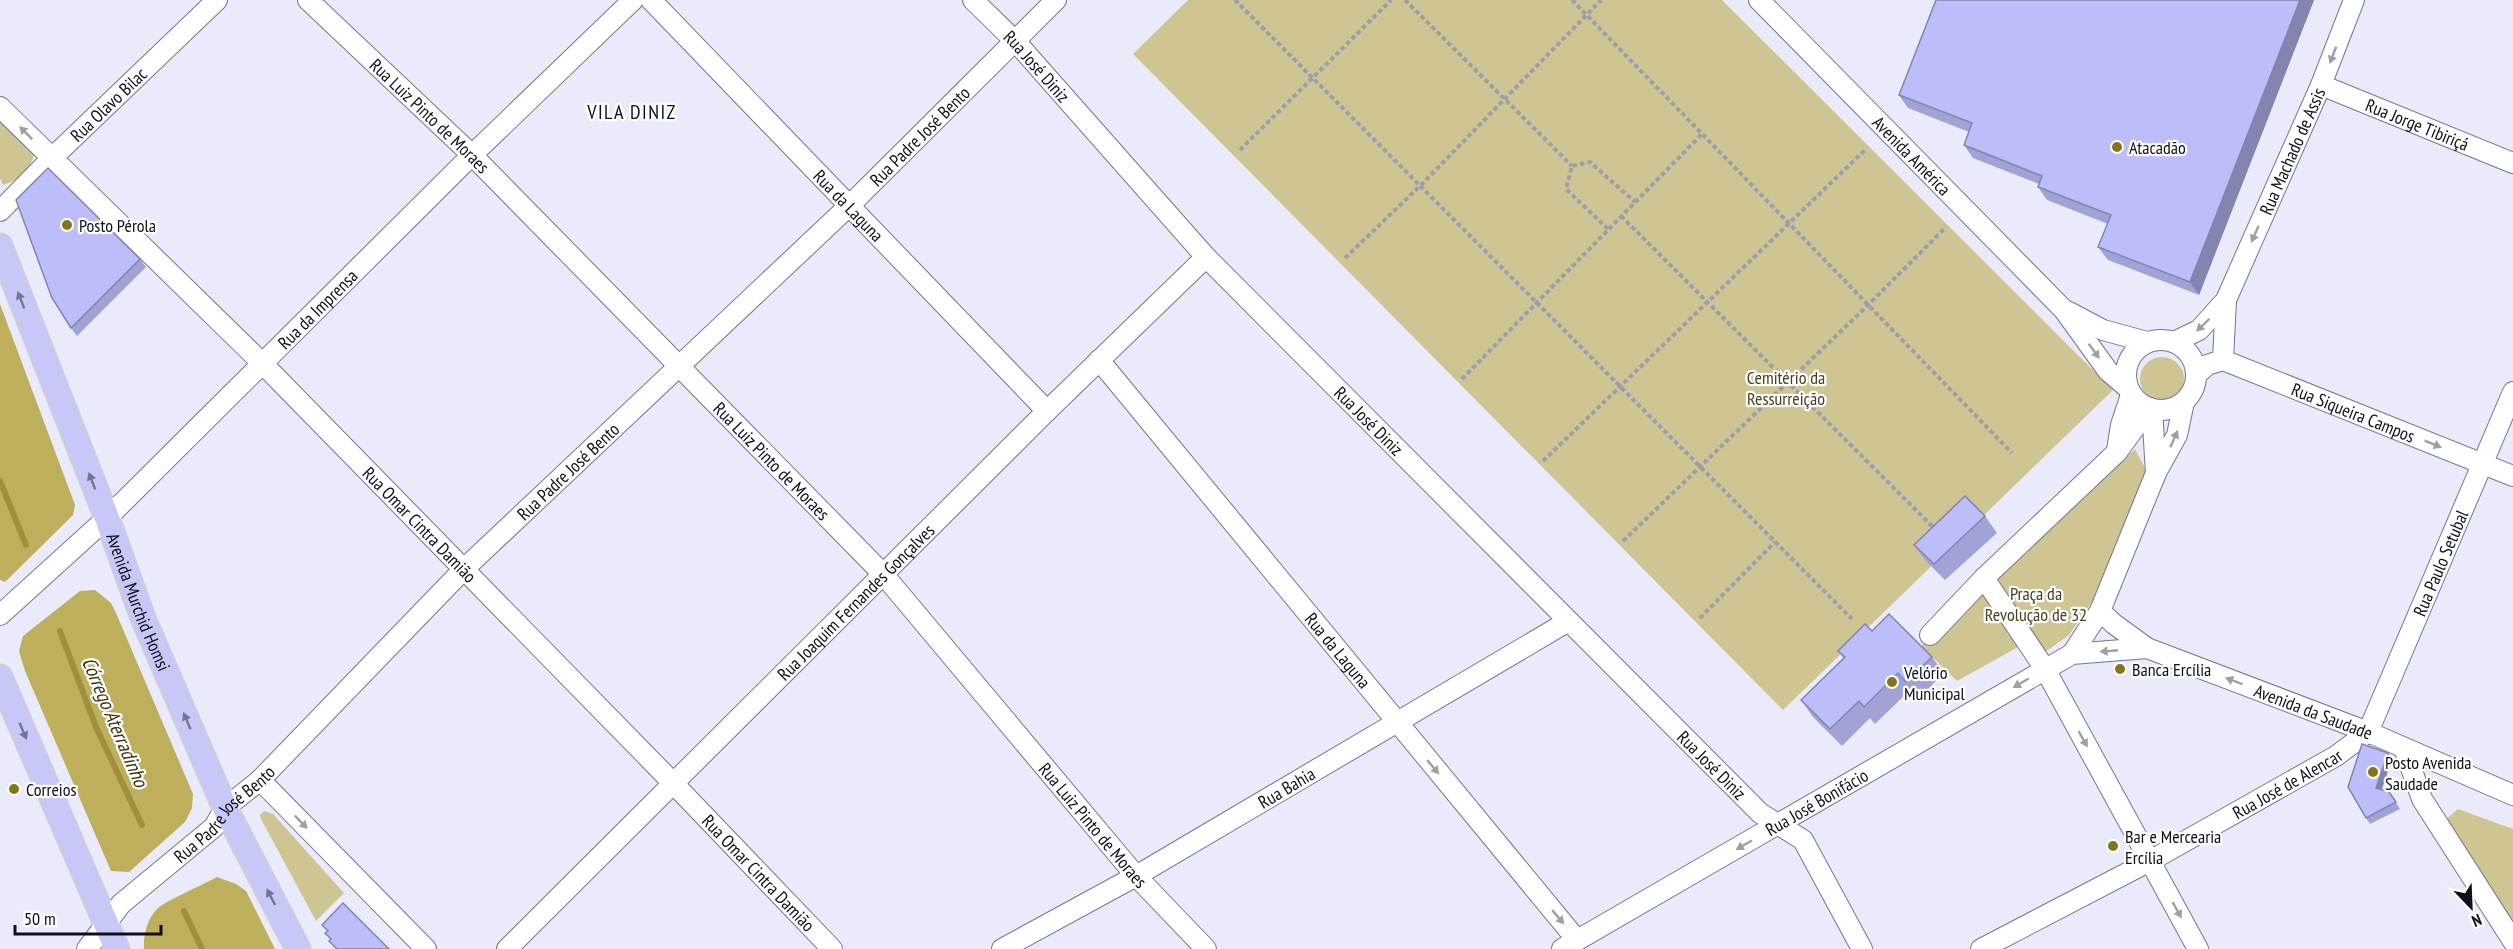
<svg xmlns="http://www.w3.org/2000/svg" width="2513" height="949" font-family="'PT Sans Narrow',sans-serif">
<rect width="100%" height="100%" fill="#eaebfa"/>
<g fill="#cec592">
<path d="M1188 0H1722L2113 390 1783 710 1133 54Z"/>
<path d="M0 116 35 153C29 171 21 179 3 185L0 178Z"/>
<circle cx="2162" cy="379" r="22"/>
<path d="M2135 449 2146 470 2096 596 2069 635 2031 662 2018 647 1957 681 1921 646 2007 570Z"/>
<path d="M2458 809 2513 829V927L2444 821Z"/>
<path d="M264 811 273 814 344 893 316 921 261 819 260 815Z"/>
</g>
<g fill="#beaf5d">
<path d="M0 304 75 505 73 515 5 582 0 580Z"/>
<path d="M95 590 111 603 116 613 193 794 192 808 185 822 129 872 111 871 25 671 19 651 23 636 80 591Z"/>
<path d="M217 877 236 884 246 891 275 949H144C143 936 147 919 157 909 165 901 205 884 217 877Z"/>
</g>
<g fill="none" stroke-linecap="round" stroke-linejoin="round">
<g stroke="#9f903d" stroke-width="6">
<path d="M0 481 26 545"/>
<path d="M60 631 96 727 142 825"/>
<path d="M184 911 202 949"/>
</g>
<defs>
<g id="minor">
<path id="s1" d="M308 0 472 155 883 574 1136 876 1206 949"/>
<path id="s2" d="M651 0 1047 411"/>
<path id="s3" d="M973 0 1016 42 1206 257 1760 813 1803 840 1862 949"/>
<path id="s4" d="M1759 0 2064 310 2108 371 2128 388"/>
<path id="s5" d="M2321 85 2513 163"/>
<path id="s6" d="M0 107 262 363 673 783 832 949"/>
<path id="s7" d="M0 211 51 159 217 0"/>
<path d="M2069 312 2103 330 2147 342"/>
<circle cx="2161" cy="375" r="35"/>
<path id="s8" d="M2174 342 2199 330 2226 300 2321 85 2354 0"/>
<path id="s9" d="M1099 360 1577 940"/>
<path d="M2223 360 2226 300"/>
<path id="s10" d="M2196 375 2207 365 2223 360 2513 476"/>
<path d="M2152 409 2156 473"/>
<path d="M2117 450 2121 425 2131 395"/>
<path d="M1984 578 2045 669 2198 949"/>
<path id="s11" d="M2100 611 2114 624 2147 648 2368 732 2513 795"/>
<path id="s12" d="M0 615 107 518 472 155 633 0"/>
<path d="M1930 635 1984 578 2117 452 2149 408"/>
<path d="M2072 654 2100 611 2156 473 2177 435 2184 402"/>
<path d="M2404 748 2422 799 2513 941"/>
<path d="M260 780 426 949"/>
<path id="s13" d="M87 949 121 904 214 827 225 808 260 780 464 569 850 205 1056 0"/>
<path id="s14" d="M507 949 1047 411 1206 257"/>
<path id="s15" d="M1002 949 1136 876 1567 622"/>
<path id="s16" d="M1562 949 2072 654 2147 648"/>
<path id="s17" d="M1981 949 2150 861 2336 756 2368 732 2513 392"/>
</g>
<g id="major">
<path id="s18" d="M0 246 107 518 143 618 225 808 298 949"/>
<path d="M0 677 117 949"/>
</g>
</defs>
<use href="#minor" stroke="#747596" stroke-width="22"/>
<use href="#major" stroke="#cfcfd1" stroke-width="27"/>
<g stroke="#9d9eac" stroke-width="4" stroke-dasharray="4.5 3" stroke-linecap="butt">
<path d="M1235 0 1852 619"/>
<path d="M1405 0 1572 166"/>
<path d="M1572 0 2012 453"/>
<path d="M1240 150 1391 0"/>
<path d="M1621 216 1935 529"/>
<path d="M1608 229 1566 189 1572 166 1590 162 1635 202"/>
<path d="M1345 258 1420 186 1601 0"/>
<path d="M1462 379 1702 134"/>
<path d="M1543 461 1866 149"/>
<path d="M1623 541 1868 305 1946 227"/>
<path d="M1700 618 1775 542"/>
</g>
<use href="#minor" stroke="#fff" stroke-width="20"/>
<use href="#major" stroke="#c7c7f8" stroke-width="24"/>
</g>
<g fill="#a1a3d6">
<path d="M1936 0H2314L2199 295 2108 260 2098 247 2108 224 2047 200 2038 187 2039 184 1973 158 1964 145 1969 132 1908 108 1899 95Z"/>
<path d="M140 259 146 267 77 336 71 328Z"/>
<path d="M1985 516 1997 533 1945 580 1926 561 1914 545Z"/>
<path d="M1872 631 1932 657 1944 673 1918 699 1910 690 1875 724 1870 718 1842 746 1813 717 1801 700 1844 659 1838 651Z"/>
<path d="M2388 753 2392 759 2382 789 2389 792 2400 809 2370 824 2366 818Z"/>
</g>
<g fill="#8385ae">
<path d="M2300 0H2314L2199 295 2190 282Z"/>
<path d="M2388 753 2392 759 2380 794 2376 788Z"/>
</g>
<g fill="#bbbef9" stroke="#8385ae" stroke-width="1.5">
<path d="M1936 0H2300L2190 282 2098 247 2111 215 2038 187 2042 176 1964 145 1972 123 1899 95Z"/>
<path d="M48 168 140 259 71 328 52 298 16 200Z"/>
<path d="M1965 496 1985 516 1934 564 1914 545Z"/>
<path d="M1889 614 1932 657 1906 682 1898 673 1864 707 1859 701 1830 729 1801 700 1845 657 1838 651 1865 624 1872 631Z"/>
<path d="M2362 744 2388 753 2376 788 2389 792 2396 802 2366 818 2348 787Z"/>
<path d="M343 903 389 949H337L329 941 331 939 325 933 328 931 322 925Z"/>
</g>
<defs><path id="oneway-solid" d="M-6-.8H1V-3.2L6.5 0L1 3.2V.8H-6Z" transform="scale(1.5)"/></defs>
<g fill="#9f9fa4">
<use href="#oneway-solid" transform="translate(2333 55) rotate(111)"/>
<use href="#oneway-solid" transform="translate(26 133) rotate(-135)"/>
<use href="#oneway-solid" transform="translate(2255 234) rotate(114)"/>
<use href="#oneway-solid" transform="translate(2203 325) rotate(136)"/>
<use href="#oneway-solid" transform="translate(2094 351) rotate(54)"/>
<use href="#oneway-solid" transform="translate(2174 439) rotate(-66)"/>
<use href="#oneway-solid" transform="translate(2433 444) rotate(22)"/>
<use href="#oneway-solid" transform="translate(2109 651) rotate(175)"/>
<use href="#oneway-solid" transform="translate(2234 681) rotate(-159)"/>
<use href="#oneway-solid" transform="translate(2021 683) rotate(150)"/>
<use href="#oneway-solid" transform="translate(2083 739) rotate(61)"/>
<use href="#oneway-solid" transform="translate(1433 767) rotate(50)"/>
<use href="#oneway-solid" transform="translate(301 822) rotate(46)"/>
<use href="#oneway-solid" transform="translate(1744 845) rotate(150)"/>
<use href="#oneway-solid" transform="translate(2177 910) rotate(61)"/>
<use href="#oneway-solid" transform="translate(1558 917) rotate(50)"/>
</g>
<g fill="#747495">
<use href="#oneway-solid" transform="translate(21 300) rotate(-111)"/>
<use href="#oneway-solid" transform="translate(92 481) rotate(-111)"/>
<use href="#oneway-solid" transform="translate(187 721) rotate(-113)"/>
<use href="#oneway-solid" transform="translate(23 731) rotate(67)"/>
<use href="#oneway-solid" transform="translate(271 897) rotate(-117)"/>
</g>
<g fill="#857519" stroke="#fff" stroke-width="2">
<circle cx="2117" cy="147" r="6"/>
<circle cx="67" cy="225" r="6"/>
<circle cx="2120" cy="669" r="6"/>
<circle cx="1892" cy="682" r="6"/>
<circle cx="2373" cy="772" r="6"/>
<circle cx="14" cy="789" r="6"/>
<circle cx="2113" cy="846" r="6"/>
</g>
<g text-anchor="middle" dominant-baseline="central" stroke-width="4.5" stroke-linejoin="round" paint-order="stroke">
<g font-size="18" fill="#0e0f1b" stroke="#fff">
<text stroke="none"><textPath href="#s3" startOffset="92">Rua José Diniz</textPath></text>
<text stroke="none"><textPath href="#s7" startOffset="152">Rua Olavo Bilac</textPath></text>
<text stroke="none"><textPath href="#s1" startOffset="168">Rua Luiz Pinto de Moraes</textPath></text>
<text stroke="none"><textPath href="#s5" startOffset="104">Rua Jorge Tibiriçá</textPath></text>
<text stroke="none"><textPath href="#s13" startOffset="1166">Rua Padre José Bento</textPath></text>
<text stroke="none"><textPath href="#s8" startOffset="231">Rua Machado de Assis</textPath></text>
<text stroke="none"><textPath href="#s4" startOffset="218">Avenida América</textPath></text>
<text stroke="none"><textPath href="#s2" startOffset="285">Rua da Laguna</textPath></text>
<text stroke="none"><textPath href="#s12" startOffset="441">Rua da Imprensa</textPath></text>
<text stroke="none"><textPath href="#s10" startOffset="172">Rua Siqueira Campos</textPath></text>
<text stroke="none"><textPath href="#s3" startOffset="578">Rua José Diniz</textPath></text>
<text stroke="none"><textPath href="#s1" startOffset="654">Rua Luiz Pinto de Moraes</textPath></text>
<text stroke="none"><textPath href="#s13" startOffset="680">Rua Padre José Bento</textPath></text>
<text stroke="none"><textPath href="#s6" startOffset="592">Rua Omar Cintra Damião</textPath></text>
<text stroke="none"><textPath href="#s17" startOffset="628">Rua Paulo Setubal</textPath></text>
<text stroke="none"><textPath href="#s14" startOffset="492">Rua Joaquim Fernandes Gonçalves</textPath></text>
<text stroke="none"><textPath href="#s18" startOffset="382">Avenida Murchid Homsi</textPath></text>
<text stroke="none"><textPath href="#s9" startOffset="376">Rua da Laguna</textPath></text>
<text stroke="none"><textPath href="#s11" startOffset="238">Avenida da Saudade</textPath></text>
<text stroke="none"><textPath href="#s3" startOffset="1064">Rua José Diniz</textPath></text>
<text stroke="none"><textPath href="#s17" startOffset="348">Rua José de Alencar</textPath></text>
<text stroke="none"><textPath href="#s15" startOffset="327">Rua Bahia</textPath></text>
<text stroke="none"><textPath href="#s16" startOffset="294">Rua José Bonifácio</textPath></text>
<text stroke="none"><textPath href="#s13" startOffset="194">Rua Padre José Bento</textPath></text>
<text stroke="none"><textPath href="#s1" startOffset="1140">Rua Luiz Pinto de Moraes</textPath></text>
<text stroke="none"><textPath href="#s6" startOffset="1078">Rua Omar Cintra Damião</textPath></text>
</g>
<g font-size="18" fill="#0e0f1b" stroke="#fff" text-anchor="start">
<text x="2129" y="147">Atacadão</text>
<text x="79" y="225">Posto Pérola</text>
<text x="2132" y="669">Banca Ercília</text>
<text x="1904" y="672">Velório<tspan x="1904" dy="21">Municipal</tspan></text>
<text x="2385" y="762">Posto Avenida<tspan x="2385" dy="21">Saudade</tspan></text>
<text x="26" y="789">Correios</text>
<text x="2125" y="836">Bar e Mercearia<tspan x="2125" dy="21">Ercília</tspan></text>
</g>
<g font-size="18" fill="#48411e" stroke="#fff">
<text x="1786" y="377">Cemitério da<tspan x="1786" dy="21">Ressurreição</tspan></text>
<text x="2036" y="593">Praça da<tspan x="2036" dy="21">Revolução de 32</tspan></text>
</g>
<g font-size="20" letter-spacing="1.5" fill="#0e0f1b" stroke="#fff">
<text x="632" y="112">VILA DINIZ</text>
</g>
<g font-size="20" font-style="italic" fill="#3c3511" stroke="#fff">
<text transform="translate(115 722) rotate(67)">Córrego Aterradinho</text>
</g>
</g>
<g transform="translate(2471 907) rotate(157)" stroke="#ffffff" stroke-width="4.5" paint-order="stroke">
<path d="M0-4.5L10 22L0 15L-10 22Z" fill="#0e0f1b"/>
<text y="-9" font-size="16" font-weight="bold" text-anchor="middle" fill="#0e0f1b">N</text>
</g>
<path d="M15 925v9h146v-9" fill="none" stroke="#0e0f1b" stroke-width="3"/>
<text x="24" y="925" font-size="18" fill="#0e0f1b" stroke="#ffffff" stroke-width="4.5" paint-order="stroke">50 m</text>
</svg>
